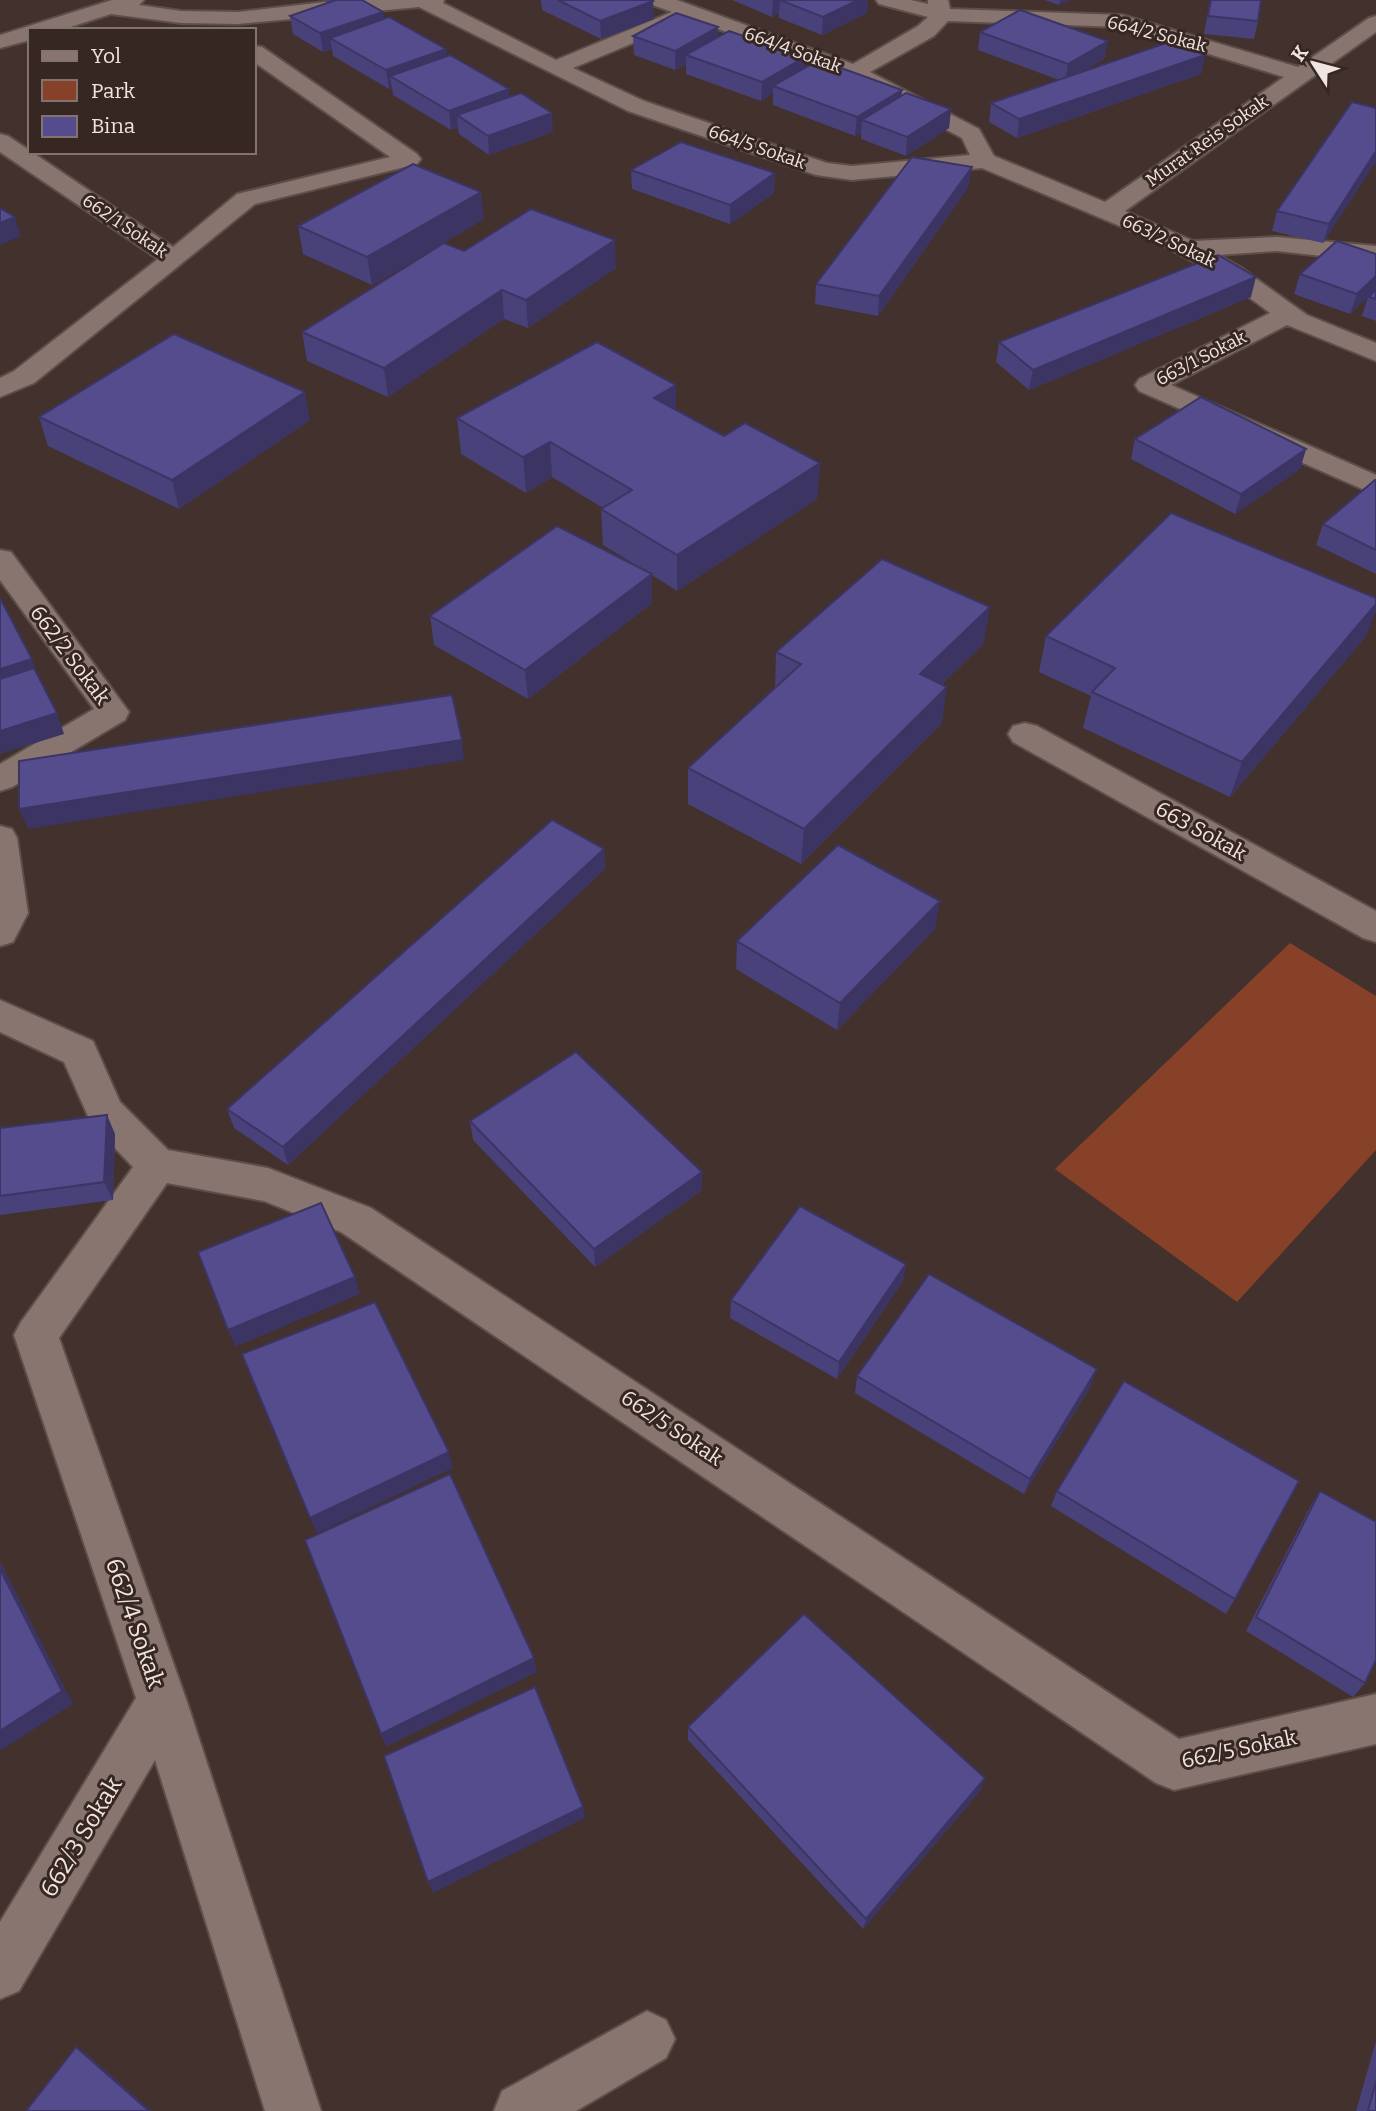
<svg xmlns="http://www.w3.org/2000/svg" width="1376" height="2111" font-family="Bitter,serif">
<rect width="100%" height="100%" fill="#42312c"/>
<path fill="#864128" d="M1290 943 1376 996V1150L1237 1302 1055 1169Z"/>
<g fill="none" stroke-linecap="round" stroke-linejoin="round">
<defs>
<g id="minor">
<path d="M112 0H144L139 5 181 11 238 12 342 0H444L443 3 556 60 672 12 650 4 647 0H677L853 64 918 26 928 17 879 4 876 0H911L928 4V0H948L950 9 1122 15 1298 67 1369 18 1376 16V32L1125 211 1193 241 1277 237 1376 246V262L1277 251 1218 255 1240 267 1307 315 1376 343V361L1287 325 1171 385 1376 475V495L1139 391 1135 385 1139 379 1270 313 1222 277 1153 240 982 168 852 180 816 175 628 111 419 7 238 24 181 23 111 14 61 30H30V40L0 48V35ZM691 19 822 67 874 91 962 138 970 155 852 166 827 163 644 101 573 68ZM948 21 1120 27 1284 77 1105 202 994 156 979 129 870 72 934 36Z"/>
<path d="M254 46 262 47 417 154 421 159 417 164 255 204 34 383 0 397V378L14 371 158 259 0 152V134L8 136 173 247 237 194 390 157 254 62Z"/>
<path d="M0 550 11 552 129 712 125 720 12 787 0 791V764L94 709 0 580Z"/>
<path d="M1025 723 1037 726 1376 911V942L1363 938 1013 742 1008 734 1013 726Z"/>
<path d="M0 826 12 829 17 838 28 913 13 942 0 946Z"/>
<path d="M0 1000 93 1041 120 1102 168 1150 268 1168 371 1208 1179 1739 1376 1694V1744L1174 1790 1156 1783 341 1232 264 1201 167 1183 59 1338 187 1702 321 2111H265L155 1760 19 1991 0 1999V1922L136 1698 14 1335 21 1322 133 1167 91 1123 64 1062 0 1032Z"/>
<path d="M647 2011 666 2020 675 2039 666 2058 576 2111H494L502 2091Z"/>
</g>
</defs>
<use href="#minor" stroke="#5c4e49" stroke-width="4"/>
<use href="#minor" fill="#89756f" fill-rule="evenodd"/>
</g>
<g fill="#494179">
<path d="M325 0H362L383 12 384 19 447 56 510 96 553 132 489 155 459 134 458 128 451 130 393 95 392 88 389 89 333 56 332 49 323 52 293 34 290 16 328 3Z"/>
<path d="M541 0H651L654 19 601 39 542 10Z"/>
<path d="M732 0H868L867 13 822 35 779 18V13L772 17Z"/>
<path d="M1045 0H1070L1059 5Z"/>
<path d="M1210 0H1261L1258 21 1254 39 1204 34Z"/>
<path d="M980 32 1108 41 1104 59 1084 71 1205 55 1201 74 1017 138 989 122 991 103 1059 80 978 50Z"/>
<path d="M633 36 718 37 804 69 902 90 901 97 951 109 949 128 906 156 861 139V133L855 136 773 105V93L761 101 686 74V64L675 70 634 55Z"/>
<path d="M1376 108V161L1323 243 1272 231 1277 211Z"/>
<path d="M631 170 775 173 774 193 730 224 632 189Z"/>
<path d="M969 186 878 316 815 304 816 284Z"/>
<path d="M484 219 372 285 303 254 298 226Z"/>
<path d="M464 251 616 268 528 328 504 319 388 397 307 361 302 332Z"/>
<path d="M1376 254V321L1362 316 1368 297 1350 314 1294 294 1300 274Z"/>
<path d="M1251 297 1029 390 996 362 999 342Z"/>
<path d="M676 410 724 436 820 463 817 499 677 591 652 575V603L528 699 434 645 430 616 644 570 603 545 601 509 603 508 552 477 526 493 461 454 457 418Z"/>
<path d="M39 417 310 420 179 509 48 446Z"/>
<path d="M1135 439 1306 449 1300 469 1235 514 1131 459Z"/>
<path d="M1376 480V574L1316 545 1323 524Z"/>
<path d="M1376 598V610L1366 636 1230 797 1083 728 1091 696 1039 672 1046 636Z"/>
<path d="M984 643 942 684V723L801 864 688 804V768L775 689 776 652Z"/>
<path d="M604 849 605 869 288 1165 234 1128 227 1109Z"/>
<path d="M935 929 837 1030 736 969 737 941Z"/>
<path d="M470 1121 702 1172V1190L595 1267 473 1140Z"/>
<path d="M0 1128 115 1134 113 1200 0 1215Z"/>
<path d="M906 1264 903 1281 837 1379 730 1318 731 1300Z"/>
<path d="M857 1376 1091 1386 1024 1494 855 1393Z"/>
<path d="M1057 1491 1235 1599 1226 1614 1051 1506Z"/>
<path d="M1320 1491 1365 1683 1353 1697 1246 1631 1310 1507Z"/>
<path d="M688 1727 980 1791 863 1929 688 1740Z"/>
<path d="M1376 2041V2111H1356Z"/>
</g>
<g fill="#3c3563">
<path d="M773 0H809H780L779 13 772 17Z"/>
<path d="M858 0H868L867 13 822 35 823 17Z"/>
<path d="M1060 0H1070L1059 5Z"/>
<path d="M653 1 654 19 601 39 600 21Z"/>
<path d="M383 12 386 30 330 38 332 49 323 52 320 33Z"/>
<path d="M718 27V46L686 55V64L675 70V51Z"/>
<path d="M1108 41 1104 59 1065 82 1068 64Z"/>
<path d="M446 49 448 67 390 76 392 88 389 89 386 70Z"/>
<path d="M1205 55 1201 74 1017 138 1019 119Z"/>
<path d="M805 57 804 75 773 86V93L761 101 762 82Z"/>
<path d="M509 89 511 108 457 115 458 128 451 130 449 111Z"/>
<path d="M902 90 900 109 862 120 861 133 855 136 857 117Z"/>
<path d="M951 109 949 128 906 156 907 137Z"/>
<path d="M552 113 553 132 489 155 488 136Z"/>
<path d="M1376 151V161L1323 243 1329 224Z"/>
<path d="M972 167 969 186 878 316 879 296Z"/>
<path d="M775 173 774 193 730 224V205Z"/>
<path d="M481 192 484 219 372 285 367 257Z"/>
<path d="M15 217 21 236 0 245V223Z"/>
<path d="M615 240 616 268 528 328 526 300Z"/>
<path d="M1376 276V290L1350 314 1357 294Z"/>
<path d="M1256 277 1251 297 1029 390 1033 370Z"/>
<path d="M502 290 504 319 388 397 384 368Z"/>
<path d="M676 385V421L654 398Z"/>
<path d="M305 392 310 420 179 509 172 480Z"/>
<path d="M550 442 552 477 526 493 523 457Z"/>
<path d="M1306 449 1300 469 1235 514 1241 494Z"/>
<path d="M820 463 817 499 677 591V555Z"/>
<path d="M652 574V603L528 699 525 670Z"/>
<path d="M1376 604V610L1366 636 1230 797 1242 762Z"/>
<path d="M990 607 984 643 915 710 920 674Z"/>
<path d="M32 659 39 679 0 692V669Z"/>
<path d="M947 687 942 723 801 864 804 829Z"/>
<path d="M57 713 64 734 0 754V731Z"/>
<path d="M462 740 464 760 28 829 19 809Z"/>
<path d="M604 849 605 869 288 1165 283 1147Z"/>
<path d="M940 901 935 929 837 1030 840 1003Z"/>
<path d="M107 1115 115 1134 113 1200 104 1182Z"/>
<path d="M702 1172V1190L595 1267 594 1249Z"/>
<path d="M906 1264 903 1281 837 1379 839 1362Z"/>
<path d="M355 1277 360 1294 235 1347 228 1330Z"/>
<path d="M1097 1369 1091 1386 1024 1494 1030 1479Z"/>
<path d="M449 1452 453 1468 317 1533 310 1518Z"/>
<path d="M0 1561 73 1704 0 1751Z"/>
<path d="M534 1658 537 1672 386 1747 381 1734Z"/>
<path d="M985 1778 980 1791 863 1929 866 1919Z"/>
<path d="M583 1807 585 1818 433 1893 428 1882Z"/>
<path d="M76 2047 88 2055 152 2111H149Z"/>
</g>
<g fill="#554c8d" stroke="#3c3563" stroke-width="2">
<path d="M336 0H362L383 12 320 33 290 16Z"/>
<path d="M558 0H651L653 1 600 21Z"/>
<path d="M780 0H858L823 17Z"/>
<path d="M1211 0H1261L1258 21 1208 16Z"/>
<path d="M1020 10 1108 41 1068 64 980 32Z"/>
<path d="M676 13 718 27 675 51 633 36Z"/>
<path d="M389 17 446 49 386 70 330 38Z"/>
<path d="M729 31 805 57 762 82 686 55Z"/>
<path d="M1175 40 1205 55 1019 119 991 103Z"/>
<path d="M450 55 509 89 449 111 390 76Z"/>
<path d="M819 60 902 90 857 117 773 86Z"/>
<path d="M521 93 552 113 488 136 457 115Z"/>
<path d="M906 93 951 109 907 137 862 120Z"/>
<path d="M1352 102 1376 108V151L1329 224 1277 211Z"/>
<path d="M681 142 775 173 730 205 631 170Z"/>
<path d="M912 157 972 167 879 296 816 284Z"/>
<path d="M413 164 481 192 367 257 298 226Z"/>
<path d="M0 208 15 217 0 223Z"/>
<path d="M531 209 615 240 526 300 502 290 384 368 302 332 444 243 464 251Z"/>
<path d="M1337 241 1376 254V276L1357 294 1300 274Z"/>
<path d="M1218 255 1256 277 1033 370 999 342Z"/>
<path d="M1376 289V299L1369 297Z"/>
<path d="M174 334 305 392 172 480 39 417Z"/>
<path d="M597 342 676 385 654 398 724 436 745 423 820 463 677 555 601 509 632 490 550 442 523 457 457 418Z"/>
<path d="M1201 397 1306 449 1241 494 1135 439Z"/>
<path d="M1375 480H1376V550L1323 524Z"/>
<path d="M1171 513 1376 598V604L1242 762 1092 692 1115 668 1046 636Z"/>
<path d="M557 526 652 574 525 670 430 616Z"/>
<path d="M882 559 990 607 920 674 947 687 804 829 688 768 801 664 776 652Z"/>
<path d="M0 598 32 659 0 669Z"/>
<path d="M34 668 57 713 0 731V679Z"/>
<path d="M452 695 462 740 19 809V761Z"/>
<path d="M552 820 604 849 283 1147 227 1109Z"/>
<path d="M838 845 940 901 840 1003 737 941Z"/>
<path d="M576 1052 702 1172 594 1249 470 1121Z"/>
<path d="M107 1115 104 1182 0 1196V1128Z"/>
<path d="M321 1203 355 1277 228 1330 198 1252Z"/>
<path d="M800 1206 906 1264 839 1362 731 1300Z"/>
<path d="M929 1274 1097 1369 1030 1479 857 1376Z"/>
<path d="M375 1302 449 1452 310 1518 242 1354Z"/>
<path d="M1124 1381 1299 1481 1235 1599 1057 1491Z"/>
<path d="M450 1474 534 1658 381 1734 305 1540Z"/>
<path d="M1320 1491 1376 1522V1660L1365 1683 1256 1617Z"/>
<path d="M0 1569 62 1691 0 1731Z"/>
<path d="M804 1614 985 1778 866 1919 688 1727Z"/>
<path d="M535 1687 583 1807 428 1882 384 1756Z"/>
<path d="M76 2047 149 2111H26Z"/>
<path d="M1376 2081V2111H1368Z"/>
</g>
<g text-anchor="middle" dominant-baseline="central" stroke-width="6" stroke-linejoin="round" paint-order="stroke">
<g font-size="18" fill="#efe4e1" stroke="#372722">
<text transform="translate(1157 34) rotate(14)">664/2 Sokak</text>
<text transform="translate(793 50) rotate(20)">664/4 Sokak</text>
<text transform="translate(1207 141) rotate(-35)">Murat Reis Sokak</text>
<text transform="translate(757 147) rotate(19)">664/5 Sokak</text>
<text transform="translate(125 226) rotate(34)">662/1 Sokak</text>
<text transform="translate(1169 241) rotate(25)">663/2 Sokak</text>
<text transform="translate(1201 358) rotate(-27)">663/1 Sokak</text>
</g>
<g font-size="21" fill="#efe4e1" stroke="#372722">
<text transform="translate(70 655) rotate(53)">662/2 Sokak</text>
<text transform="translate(1201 831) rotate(29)">663 Sokak</text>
<text transform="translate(672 1428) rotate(34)">662/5 Sokak</text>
<text transform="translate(1239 1749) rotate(-12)">662/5 Sokak</text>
</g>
<g font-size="24" fill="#efe4e1" stroke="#372722">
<text transform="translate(135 1623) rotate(71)">662/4 Sokak</text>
<text transform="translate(81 1837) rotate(-59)">662/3 Sokak</text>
</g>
</g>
<rect x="28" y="28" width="228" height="126" fill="#372722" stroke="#81736e" stroke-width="2"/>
<rect x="42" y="51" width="35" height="10" fill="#89756f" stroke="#81736e" stroke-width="2"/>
<text x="91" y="63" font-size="21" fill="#efe4e1">Yol</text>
<rect x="42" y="80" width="35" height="21" fill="#864128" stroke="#81736e" stroke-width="2"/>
<text x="91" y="98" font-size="21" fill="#efe4e1">Park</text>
<rect x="42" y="116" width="35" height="21" fill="#554c8d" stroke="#81736e" stroke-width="2"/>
<text x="91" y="133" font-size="21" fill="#efe4e1">Bina</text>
<g transform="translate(1313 63) rotate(306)" stroke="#372722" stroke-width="5" paint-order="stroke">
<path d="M0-5L12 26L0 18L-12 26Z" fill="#efe4e1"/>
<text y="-10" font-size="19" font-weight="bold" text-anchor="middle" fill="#efe4e1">K</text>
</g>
</svg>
